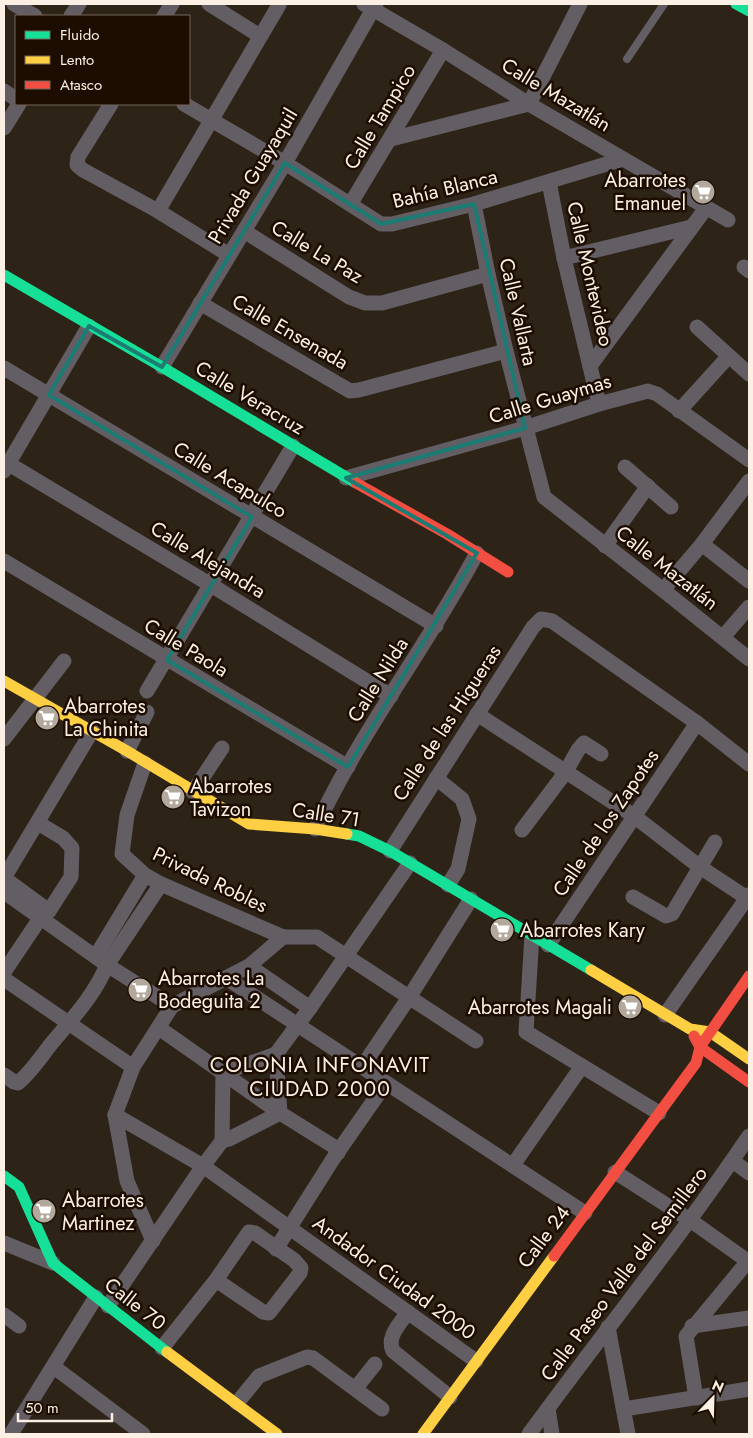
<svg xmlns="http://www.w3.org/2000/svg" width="753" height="1438" font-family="Jost,sans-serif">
<rect width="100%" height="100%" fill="#2d2317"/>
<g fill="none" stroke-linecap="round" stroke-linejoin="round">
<path stroke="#635d64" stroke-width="8" d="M627 59 664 4"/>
<g stroke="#635d64" stroke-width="15">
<path d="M14 4 35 16"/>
<path d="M209 4 260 36"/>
<path d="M364 4 443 50 529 104 728 220"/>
<path d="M71 16 79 4"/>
<path d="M164 16 172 4"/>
<path d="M4 91 16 99"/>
<path d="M111 104 78 157 77 165 83 170 158 211 229 255"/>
<path d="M184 104 285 163 381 224H392L474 204 623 159"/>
<path d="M4 128 19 104"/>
<path d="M391 139 529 104 580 4"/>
<path d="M549 182 564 258 599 404"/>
<path d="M351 203 443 50"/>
<path d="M474 204 488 274 506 351 544 497 663 590 749 659"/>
<path d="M158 211 279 5"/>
<path d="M244 231 349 297 365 303H382L488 274"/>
<path d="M564 258 691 227"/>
<path d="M744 267 749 271"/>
<path d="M200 303 350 391 359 390 506 351"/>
<path d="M697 327 749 374"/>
<path d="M590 366 706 208"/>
<path d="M162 367 285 163 376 4"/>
<path d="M4 368 436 626"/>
<path d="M679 411 728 357"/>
<path d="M4 461 211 585 391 696"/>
<path d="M625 467 671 507"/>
<path d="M4 471 89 326"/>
<path d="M346 478 525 428 599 404 648 391 657 394 749 460"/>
<path d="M702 544 749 581"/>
<path d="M605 546 648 486"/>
<path d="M4 561 348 767"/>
<path d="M663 590 702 544 749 481"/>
<path d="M723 637 749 607"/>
<path d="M147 691 293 446"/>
<path d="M477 714 634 816 700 867 747 898"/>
<path d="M4 739 64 661"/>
<path d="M127 751 147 712"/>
<path d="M145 763 127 815 122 854 145 875 161 884 283 937"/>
<path d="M436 778 462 799 469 819 458 869 448 885"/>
<path d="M193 792 222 748"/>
<path d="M315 829C360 732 427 647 477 553"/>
<path d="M522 830 565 773 578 750 584 743 601 754"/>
<path d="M390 851 533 627 541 619 552 621 697 723 749 764"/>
<path d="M4 878 92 731"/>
<path d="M4 878 49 911"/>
<path d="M4 892 107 965 172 1006"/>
<path d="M633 897 666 916 672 914 715 842"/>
<path d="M532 935 526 1032 659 1113"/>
<path d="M548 945 697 723"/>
<path d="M96 956 145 875"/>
<path d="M249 966 310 1008"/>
<path d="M4 972 41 917 49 911 71 877 72 848 63 838 38 823"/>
<path d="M226 978 585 1213"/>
<path d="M4 979 133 1067"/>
<path d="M665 1015 749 895"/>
<path d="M159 1028 280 1113 333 1146 338 1153"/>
<path d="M362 1067 410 996 471 899"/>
<path d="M4 1075 14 1082 18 1083C31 1072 41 1057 51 1044 72 1019 94 996 107 965L161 884"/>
<path d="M115 1115 133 1067 172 1006 249 966 283 937H317L476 1041"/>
<path d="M115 1115 203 1166 476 1361"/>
<path d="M115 1115 127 1181 153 1241"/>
<path d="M222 1141 223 1073 276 1054"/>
<path d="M733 1161 749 1173"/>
<path d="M513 1165 582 1066"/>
<path d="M615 1172 690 1220 749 1262"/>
<path d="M4 1243 53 1263"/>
<path d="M276 1249 333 1159 386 1083"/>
<path d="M108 1306 203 1166 222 1141 229 1139 280 1113 276 1054 310 1008 410 863"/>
<path d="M408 1312C400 1324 386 1337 393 1351L450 1397"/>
<path d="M4 1315 19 1326"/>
<path d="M692 1326 749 1318"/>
<path d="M608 1327 628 1434"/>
<path d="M162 1348 216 1280 249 1232 255 1233 294 1260 301 1268 300 1273 269 1313 263 1312 216 1280"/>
<path d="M54 1367 143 1434"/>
<path d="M354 1387 359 1384 375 1364"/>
<path d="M696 1398 686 1336 748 1261"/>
<path d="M237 1403 259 1376 307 1357 313 1358 382 1409"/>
<path d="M548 1409 552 1434"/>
<path d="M624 1409 749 1389"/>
<path d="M11 1434 96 1297"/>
<path d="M529 1434C602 1334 680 1238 749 1136"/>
</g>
<g stroke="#16e098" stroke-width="11">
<path d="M736 4 749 11"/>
<path d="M4 275 162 367 356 483"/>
<path d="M347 834 359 836 390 851 591 970"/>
<path d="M4 1176 19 1187 53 1263 167 1352"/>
</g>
<g stroke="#ffcf43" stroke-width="11">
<path d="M4 681 127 751 249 824 315 829 347 834"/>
<path d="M591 970 690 1029 710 1032 749 1059"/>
<path d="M167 1352 277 1434"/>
<path d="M423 1434 554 1256"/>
</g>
<g stroke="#f24e42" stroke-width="11">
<path d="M356 483 447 534 508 572"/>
<path d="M694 1036 700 1047 749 1082"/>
<path d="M554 1256 696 1063 700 1047 749 976"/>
</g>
</g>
<path fill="none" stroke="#1b7c74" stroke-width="4" stroke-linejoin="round" d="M285 163 381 224 474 204 525 428 346 478 477 553 348 767 167 660 252 517 49 395 89 326 162 367Z"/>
<defs>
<symbol id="supermarket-disc" viewBox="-11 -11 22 22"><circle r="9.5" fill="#b3a89c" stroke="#1c0d00"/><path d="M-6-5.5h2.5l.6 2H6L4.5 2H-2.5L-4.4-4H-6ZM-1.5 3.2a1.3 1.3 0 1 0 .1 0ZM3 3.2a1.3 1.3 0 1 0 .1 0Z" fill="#fff"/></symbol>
</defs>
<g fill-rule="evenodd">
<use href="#supermarket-disc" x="689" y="178" width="28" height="28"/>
<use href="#supermarket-disc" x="33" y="704" width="28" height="28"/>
<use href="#supermarket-disc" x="159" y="783" width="28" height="28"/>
<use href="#supermarket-disc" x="488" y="916" width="28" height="28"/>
<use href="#supermarket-disc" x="126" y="976" width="28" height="28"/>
<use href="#supermarket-disc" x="616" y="993" width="28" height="28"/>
<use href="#supermarket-disc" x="30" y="1197" width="28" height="28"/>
</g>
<g text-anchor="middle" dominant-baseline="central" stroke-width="5" stroke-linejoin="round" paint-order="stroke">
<g font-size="20" fill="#fbf0e3" stroke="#1c0d00">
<text transform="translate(556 95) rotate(31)">Calle Mazatlán</text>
<text transform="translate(380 117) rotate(-59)">Calle Tampico</text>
<text transform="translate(253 176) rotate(-59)">Privada Guayaquil</text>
<text transform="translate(445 189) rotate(-14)">Bahía Blanca</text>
<text transform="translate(317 252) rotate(31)">Calle La Paz</text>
<text transform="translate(590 274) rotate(77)">Calle Montevideo</text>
<text transform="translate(518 312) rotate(77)">Calle Vallarta</text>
<text transform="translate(290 332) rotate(30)">Calle Ensenada</text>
<text transform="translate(250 398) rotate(31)">Calle Veracruz</text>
<text transform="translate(550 399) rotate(-17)">Calle Guaymas</text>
<text transform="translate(230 480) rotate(31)">Calle Acapulco</text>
<text transform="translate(208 560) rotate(31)">Calle Alejandra</text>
<text transform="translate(667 568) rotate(38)">Calle Mazatlán</text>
<text transform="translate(186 648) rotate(31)">Calle Paola</text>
<text transform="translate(378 680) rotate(-58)">Calle Nilda</text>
<text transform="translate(447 723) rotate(-57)">Calle de las Higueras</text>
<text transform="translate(326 815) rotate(9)">Calle 71</text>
<text transform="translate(606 823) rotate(-56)">Calle de los Zapotes</text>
<text transform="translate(210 880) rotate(26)">Privada Robles</text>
<text transform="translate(544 1237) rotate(-53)">Calle 24</text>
<text transform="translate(624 1274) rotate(-53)">Calle Paseo Valle del Semillero</text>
<text transform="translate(394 1278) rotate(36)">Andador Ciudad 2000</text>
<text transform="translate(135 1304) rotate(38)">Calle 70</text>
</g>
<g font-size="20" fill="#fbf0e3" stroke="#1c0d00" text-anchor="start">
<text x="686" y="180" text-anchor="end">Abarrotes<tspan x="686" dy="23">Emanuel</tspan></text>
<text x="64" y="706">Abarrotes<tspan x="64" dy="23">La Chinita</tspan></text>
<text x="190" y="786">Abarrotes<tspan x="190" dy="23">Tavizon</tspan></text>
<text x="520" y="930">Abarrotes Kary</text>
<text x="158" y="978">Abarrotes La<tspan x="158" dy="23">Bodeguita 2</tspan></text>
<text x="612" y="1007" text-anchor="end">Abarrotes Magali</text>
<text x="62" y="1200">Abarrotes<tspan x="62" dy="23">Martinez</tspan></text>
</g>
<g font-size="21" letter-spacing="1" fill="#fbf0e3" stroke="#1c0d00">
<text x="320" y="1065">COLONIA INFONAVIT<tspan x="320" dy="24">CIUDAD 2000</tspan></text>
</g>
</g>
<rect width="753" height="1438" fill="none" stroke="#fbf0e3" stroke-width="10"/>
<rect x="15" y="15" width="175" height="90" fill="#1c0d00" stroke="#75685b"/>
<rect x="25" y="31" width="25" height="8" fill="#16e098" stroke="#75685b"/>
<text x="60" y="40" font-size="15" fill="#fbf0e3">Fluido</text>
<rect x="25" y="56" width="25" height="8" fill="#ffcf43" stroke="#75685b"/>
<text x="60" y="65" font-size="15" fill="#fbf0e3">Lento</text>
<rect x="25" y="81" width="25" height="8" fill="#f24e42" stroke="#75685b"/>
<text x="60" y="90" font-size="15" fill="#fbf0e3">Atasco</text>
<g transform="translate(713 1398) rotate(23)" stroke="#1c0d00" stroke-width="4" paint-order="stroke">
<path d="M0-4L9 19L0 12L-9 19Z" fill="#fbf0e3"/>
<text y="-8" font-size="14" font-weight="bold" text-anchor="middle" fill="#fbf0e3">N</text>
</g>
<path d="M18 1413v8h94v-8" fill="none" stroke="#fbf0e3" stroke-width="2.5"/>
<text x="25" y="1413" font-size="15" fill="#fbf0e3" stroke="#1c0d00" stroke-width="4" paint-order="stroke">50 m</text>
</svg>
